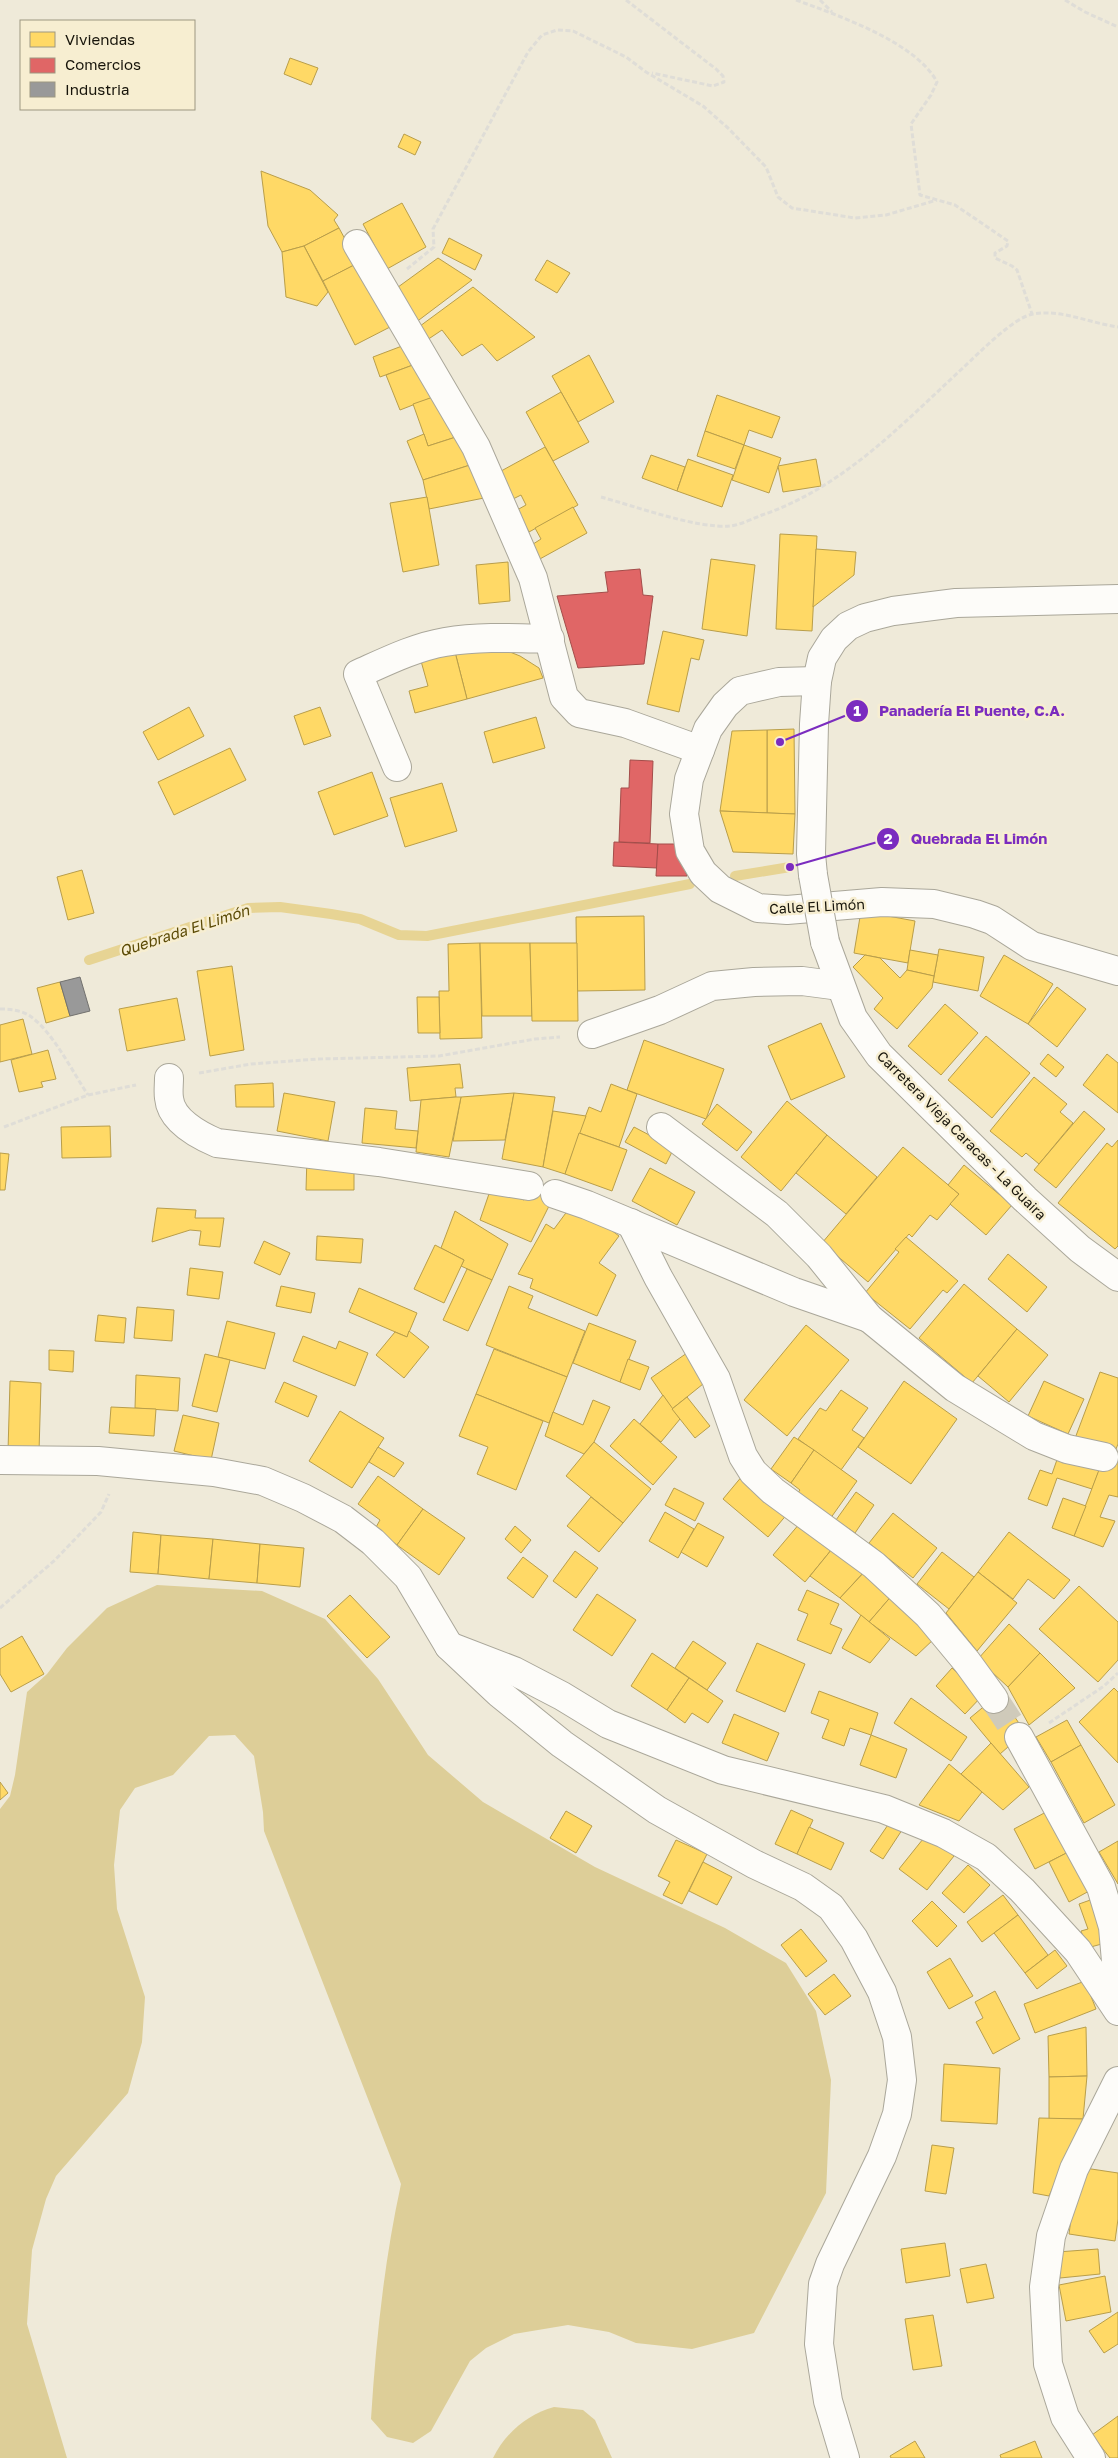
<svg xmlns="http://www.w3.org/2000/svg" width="1118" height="2458" font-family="'Golos Text',sans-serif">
<rect width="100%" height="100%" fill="#efead9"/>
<g fill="#ddce98">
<path d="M157 1585 262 1591 325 1619 378 1679 428 1755 483 1802 595 1867 725 1928 786 1963 816 2011 831 2080 826 2193 754 2333 692 2349 636 2343 609 2332 568 2325 514 2334 486 2348 470 2361 431 2431 413 2443 387 2437 371 2419C376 2340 384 2262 401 2184L264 1831 263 1812 254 1756 235 1735 209 1736 173 1775 135 1788 120 1810 114 1865 117 1909 145 1997 142 2042 128 2093 56 2176 46 2199 32 2250 27 2324 67 2458H0V1809L10 1796 15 1775 27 1692 47 1674 67 1648 107 1608Z"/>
<path d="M554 2407 583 2410 595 2420 612 2458H493C505 2433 528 2414 554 2407Z"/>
</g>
<g fill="#ffd966" stroke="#b99e4a">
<path d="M290 58 318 68 311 85 284 74Z"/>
<path d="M404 134 421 142 415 155 398 147Z"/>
<path d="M261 171 310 190 338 215 334 220 339 228 304 246 282 252 268 226Z"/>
<path d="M402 203 426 247 387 269 363 224Z"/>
<path d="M339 228 358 263 323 281 304 246Z"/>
<path d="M449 238 482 255 475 270 442 253Z"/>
<path d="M304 246 328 292 317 306 286 297 282 252Z"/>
<path d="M438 258 472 280 415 323 394 290Z"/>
<path d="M547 260 570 273 557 293 535 280Z"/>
<path d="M358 263 390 327 355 345 323 281Z"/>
<path d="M473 287 535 337 497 361 482 344 462 356 442 330 424 342 416 329Z"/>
<path d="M402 346 413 365 380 377 373 357Z"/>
<path d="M589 355 614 402 578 422 552 376Z"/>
<path d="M421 362 436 396 400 410 386 375Z"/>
<path d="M561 392 589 442 553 461 526 412Z"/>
<path d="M717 395 780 417 772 438 749 430 744 445 705 431Z"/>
<path d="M436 396 459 436 428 446 413 404Z"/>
<path d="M705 431 744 445 735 469 697 456Z"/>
<path d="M424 434 428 446 459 436 470 465 423 480 407 441Z"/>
<path d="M744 445 781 458 769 493 732 480Z"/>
<path d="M545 447 578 505 529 532 517 510 526 505 521 495 507 502 492 476Z"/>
<path d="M651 455 685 467 677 491 642 478Z"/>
<path d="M688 459 733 475 722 507 677 491Z"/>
<path d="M816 459 821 486 783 492 778 466Z"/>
<path d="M470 465 484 498 429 509 423 480Z"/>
<path d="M427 497 439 565 403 572 390 503Z"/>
<path d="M573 507 587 533 538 560 530 546 541 539 535 528Z"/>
<path d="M780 534 817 536 812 631 776 629Z"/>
<path d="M816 549 856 552 854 575 813 607Z"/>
<path d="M711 559 755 565 747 636 702 629Z"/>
<path d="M508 562 510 601 479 604 476 565Z"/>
<path d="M663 631 704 640 699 660 691 658 679 712 647 704Z"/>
<path d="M505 650 520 656 539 668 543 678 467 699 455 652Z"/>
<path d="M455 652 467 699 415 713 409 691 428 686 421 661Z"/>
<path d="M189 707 204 736 158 760 143 732Z"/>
<path d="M320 707 331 736 304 745 294 716Z"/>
<path d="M536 717 545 748 493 763 484 732Z"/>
<path d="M794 729 795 814 767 813V730Z"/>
<path d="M767 730V813L720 811 732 731Z"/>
<path d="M230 748 246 780 174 815 158 782Z"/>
<path d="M372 772 388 816 334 835 318 792Z"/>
<path d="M442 783 457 831 405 847 390 798Z"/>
<path d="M720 811 795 814 793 854 733 852Z"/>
<path d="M82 870 94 913 68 920 57 877Z"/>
<path d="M861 911 915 921 908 963 854 953Z"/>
<path d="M644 916 645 990 577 991 576 917Z"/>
<path d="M480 943 482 1038 440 1039 439 991H449L448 944Z"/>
<path d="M480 943H530L532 1016H482Z"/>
<path d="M530 943H577L578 1021H532Z"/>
<path d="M939 949 984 957 978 991 933 982Z"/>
<path d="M910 950 938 955 934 976 907 970Z"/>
<path d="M865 955 880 958 900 978 907 970 934 976 932 988 897 1029 874 1009 883 998 853 967Z"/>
<path d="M1004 955 1053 984 1028 1024 980 996Z"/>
<path d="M232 966 244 1050 210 1056 197 971Z"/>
<path d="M60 982 70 1016 46 1023 37 988Z"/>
<path d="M1057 987 1086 1009 1057 1047 1028 1024Z"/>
<path d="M417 997H439L440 1033H418Z"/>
<path d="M177 998 185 1040 127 1051 119 1009Z"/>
<path d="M945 1004 978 1033 941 1075 908 1046Z"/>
<path d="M23 1019 32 1054 0 1062V1025Z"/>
<path d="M821 1023 845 1077 791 1100 768 1046Z"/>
<path d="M986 1036 1030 1073 992 1118 948 1080Z"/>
<path d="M644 1040 724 1069 706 1119 627 1090Z"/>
<path d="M48 1050 56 1079 41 1082 43 1087 19 1092 11 1060Z"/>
<path d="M1048 1054 1064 1067 1056 1077 1040 1064Z"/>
<path d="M1107 1054 1118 1063V1113L1083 1085Z"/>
<path d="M460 1064 463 1088H455L456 1097 410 1101 407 1068Z"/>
<path d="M1034 1077 1067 1104 1060 1112 1073 1123 1039 1164 1026 1153 1022 1157 990 1131Z"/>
<path d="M273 1083 274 1107H236L235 1085Z"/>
<path d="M611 1084 637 1094 619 1147 579 1133 589 1107 601 1112Z"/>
<path d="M284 1093 335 1102 328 1141 277 1131Z"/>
<path d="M514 1093 505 1140 453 1141 461 1097Z"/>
<path d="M514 1093 555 1097 543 1167 502 1159Z"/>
<path d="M456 1097H461L449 1157 416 1152 421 1100Z"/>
<path d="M787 1101 827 1135 781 1191 741 1157Z"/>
<path d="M717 1104 752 1132 737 1151 702 1124Z"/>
<path d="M365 1108 397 1111 395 1129 418 1131 416 1148 362 1143Z"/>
<path d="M553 1111 586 1116 565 1174 543 1167Z"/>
<path d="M1084 1111 1105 1129 1056 1188 1034 1170Z"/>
<path d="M110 1126 111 1157 62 1158 61 1127Z"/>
<path d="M634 1127 674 1148 666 1164 625 1142Z"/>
<path d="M579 1133 627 1150 612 1191 565 1174Z"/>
<path d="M827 1135 877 1177 846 1214 796 1173Z"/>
<path d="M1118 1140V1246L1115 1249 1058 1203 1107 1143 1112 1147Z"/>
<path d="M903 1147 959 1194 937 1220 930 1215 912 1237 909 1234 868 1282 822 1243Z"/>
<path d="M0 1153 9 1154 5 1190H0Z"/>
<path d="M307 1156H354V1190H306Z"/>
<path d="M964 1165 1012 1205 986 1235 950 1204 959 1194 948 1185Z"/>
<path d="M650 1168 695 1192 677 1225 632 1201Z"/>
<path d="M531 1182 557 1190 531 1242 480 1220 491 1188 524 1200Z"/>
<path d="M574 1202 619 1236 599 1263 616 1275 597 1316 530 1288 533 1279 518 1274 546 1224 554 1229Z"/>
<path d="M157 1208 196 1210 195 1218H224L220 1247 199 1245 201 1231 190 1230 152 1242Z"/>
<path d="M455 1211 508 1244 492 1280 461 1266 464 1260 441 1248Z"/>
<path d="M317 1236 363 1239 361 1263 316 1260Z"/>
<path d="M906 1237 958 1281 947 1293 943 1290 910 1329 865 1293 899 1252 895 1249Z"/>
<path d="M264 1241 290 1253 280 1275 254 1263Z"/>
<path d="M435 1245 464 1260 444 1303 414 1289Z"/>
<path d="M1008 1254 1047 1287 1027 1312 988 1279Z"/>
<path d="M190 1268 223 1272 219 1299 187 1295Z"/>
<path d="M467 1269 492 1280 468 1331 443 1320Z"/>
<path d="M964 1284 1017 1329 972 1383 919 1338Z"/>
<path d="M281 1286 315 1293 311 1313 276 1306Z"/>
<path d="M509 1286 533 1296 528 1308 585 1331 567 1377 486 1345Z"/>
<path d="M359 1288 417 1313 407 1337 349 1312Z"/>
<path d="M137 1307 174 1310 172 1341 134 1338Z"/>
<path d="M98 1315 126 1318 124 1343 95 1341Z"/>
<path d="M227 1321 275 1333 265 1369 218 1357Z"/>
<path d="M589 1323 636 1341 620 1382 573 1363Z"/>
<path d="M806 1325 849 1360 787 1436 744 1400Z"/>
<path d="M1017 1329 1048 1355 1009 1402 978 1376Z"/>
<path d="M409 1331 429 1347 404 1378 376 1355 395 1332 407 1337Z"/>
<path d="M303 1336 336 1349 339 1341 368 1353 355 1386 293 1361Z"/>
<path d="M494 1349 567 1377 549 1423 476 1394Z"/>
<path d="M49 1350 74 1351 73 1372 49 1370Z"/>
<path d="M687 1353 703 1384 672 1409 651 1378Z"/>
<path d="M205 1354 230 1360 217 1412 192 1406Z"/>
<path d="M628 1359 649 1367 640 1390 620 1382Z"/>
<path d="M1100 1372 1118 1378V1444L1116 1449 1074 1441Z"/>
<path d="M136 1375 180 1378 178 1411 135 1408Z"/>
<path d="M10 1381 41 1383 39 1452 8 1451Z"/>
<path d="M904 1381 957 1419 911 1484 858 1447Z"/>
<path d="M1044 1381 1084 1399 1068 1434 1028 1416Z"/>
<path d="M284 1382 317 1396 308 1417 275 1402Z"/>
<path d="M841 1390 868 1408 852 1430 864 1438 841 1470 798 1439 820 1408 826 1411Z"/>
<path d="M476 1394 543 1421 516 1490 477 1474 488 1447 459 1436Z"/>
<path d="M663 1395 680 1419 661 1442 640 1424Z"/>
<path d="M687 1397 710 1426 695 1438 672 1409Z"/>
<path d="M593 1400 610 1407 594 1442 584 1454 545 1436 553 1412 583 1425Z"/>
<path d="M111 1407 156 1409 154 1436 109 1433Z"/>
<path d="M340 1411 384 1438 352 1488 309 1461Z"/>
<path d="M183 1415 219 1423 211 1460 174 1451Z"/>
<path d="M634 1419 677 1457 653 1485 610 1446Z"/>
<path d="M794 1437 814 1450 791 1483 771 1469Z"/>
<path d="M594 1442 651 1489 623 1523 566 1476Z"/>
<path d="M378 1447 404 1463 394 1477 369 1462Z"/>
<path d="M814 1450 857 1481 830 1519 796 1495 800 1490 791 1483Z"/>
<path d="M1060 1451 1104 1458 1092 1489 1057 1478 1047 1506 1028 1499 1040 1470 1052 1474Z"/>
<path d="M1105 1454 1118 1457V1497L1109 1495 1100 1517 1115 1521 1103 1547 1074 1536Z"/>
<path d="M743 1475 788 1513 768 1537 723 1499Z"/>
<path d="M378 1476 423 1509 397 1545 375 1529 380 1520 358 1504Z"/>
<path d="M674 1488 704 1503 695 1521 665 1505Z"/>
<path d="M856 1492 874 1505 855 1533 836 1520Z"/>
<path d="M591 1497 623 1523 599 1552 567 1526Z"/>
<path d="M1063 1498 1086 1506 1074 1536 1052 1528Z"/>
<path d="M423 1509 465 1538 439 1575 397 1545Z"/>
<path d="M665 1512 694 1529 678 1558 649 1541Z"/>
<path d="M893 1513 937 1548 913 1578 869 1543Z"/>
<path d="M698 1523 724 1537 707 1567 681 1552Z"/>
<path d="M800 1523 832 1549 805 1582 773 1555Z"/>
<path d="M515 1526 531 1540 521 1553 505 1539Z"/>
<path d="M133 1532 161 1535 158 1574 130 1572Z"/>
<path d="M1009 1532 1070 1580 1054 1599 1028 1579 1013 1599 978 1572Z"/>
<path d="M161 1535 213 1539 209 1579 158 1574Z"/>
<path d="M213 1539 260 1544 257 1583 209 1579Z"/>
<path d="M260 1544 304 1548 300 1587 257 1583Z"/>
<path d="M832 1549 863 1573 840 1598 810 1576Z"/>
<path d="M575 1551 598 1568 576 1598 553 1581Z"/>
<path d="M942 1552 974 1577 949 1609 917 1584Z"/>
<path d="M523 1557 548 1576 533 1598 507 1578Z"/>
<path d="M868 1568 894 1593 869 1622 840 1598Z"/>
<path d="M978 1572 1017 1603 977 1651 946 1613Z"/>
<path d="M1079 1586 1118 1622V1660L1098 1682 1039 1629Z"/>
<path d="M807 1590 839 1604 830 1624 842 1629 831 1654 797 1640 808 1614 798 1610Z"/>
<path d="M894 1593 935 1638 916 1656 869 1622Z"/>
<path d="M597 1594 636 1620 612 1656 573 1630Z"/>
<path d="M350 1595 390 1637 367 1658 327 1616Z"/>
<path d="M861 1615 890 1639 870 1663 842 1648Z"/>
<path d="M1009 1624 1040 1653 1008 1687 978 1659Z"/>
<path d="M22 1636 44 1674 11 1692 0 1674V1649Z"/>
<path d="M693 1641 726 1663 707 1690 675 1668Z"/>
<path d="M757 1643 805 1664 785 1712 736 1691Z"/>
<path d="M652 1653 689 1678 667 1710 631 1686Z"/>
<path d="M1040 1653 1075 1688 1029 1725 1008 1687Z"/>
<path d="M952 1668 982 1696 965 1714 936 1686Z"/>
<path d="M689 1678 723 1701 708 1723 692 1713 685 1723 667 1710Z"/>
<path d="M1114 1688 1118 1692V1763L1079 1722Z"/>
<path d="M819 1691 878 1713 871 1735 850 1728 844 1746 822 1738 829 1720 811 1713Z"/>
<path d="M999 1694 1025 1732 1000 1754 970 1718Z"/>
<path d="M911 1698 967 1737 951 1761 894 1723Z"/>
<path d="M734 1714 779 1733 767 1761 722 1743Z"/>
<path d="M1067 1720 1081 1745 1051 1762 1036 1737Z"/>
<path d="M871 1735 907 1749 896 1778 860 1765Z"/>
<path d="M991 1743 1029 1787 1003 1810 961 1774Z"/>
<path d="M1081 1745 1115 1805 1084 1823 1051 1762Z"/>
<path d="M949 1764 982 1792 959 1821 919 1805Z"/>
<path d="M0 1782 8 1793 0 1800Z"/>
<path d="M1065 1802 1082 1845 1035 1869 1014 1829Z"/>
<path d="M791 1810 813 1820 797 1854 775 1844Z"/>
<path d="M566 1811 592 1826 576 1853 550 1838Z"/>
<path d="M892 1819 904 1827 883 1859 870 1851Z"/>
<path d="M809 1827 844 1843 831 1870 797 1854Z"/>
<path d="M927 1834 954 1856 927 1890 899 1869Z"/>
<path d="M676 1840 707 1854 682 1904 663 1895 670 1882 658 1876Z"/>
<path d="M1118 1841V1884L1099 1852Z"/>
<path d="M1082 1845 1102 1884 1069 1902 1049 1862Z"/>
<path d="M703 1862 732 1877 717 1905 689 1891Z"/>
<path d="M968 1865 990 1885 964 1913 942 1893Z"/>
<path d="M1003 1895 1018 1915 982 1942 967 1922Z"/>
<path d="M1096 1898 1109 1942 1087 1948 1081 1931 1088 1929 1079 1904Z"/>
<path d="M932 1901 957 1926 937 1947 912 1921Z"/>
<path d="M1018 1915 1048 1955 1025 1973 994 1933Z"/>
<path d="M801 1929 827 1961 806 1977 781 1945Z"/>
<path d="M1055 1950 1067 1966 1037 1989 1025 1973Z"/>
<path d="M950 1958 973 1996 949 2009 927 1972Z"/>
<path d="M834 1974 851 1996 825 2015 808 1994Z"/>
<path d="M1085 1981 1096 2009 1035 2033 1024 2004Z"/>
<path d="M995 1991 1020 2039 993 2054 976 2022 983 2018 975 2002Z"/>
<path d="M1086 2027 1087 2076 1049 2077 1048 2036Z"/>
<path d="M944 2064 1000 2068 997 2124 941 2121Z"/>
<path d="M1087 2076 1083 2119H1049V2077Z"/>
<path d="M1039 2118 1083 2119 1049 2196 1033 2193Z"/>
<path d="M932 2145 954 2148 946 2194 925 2191Z"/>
<path d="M1078 2167 1118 2173V2219L1115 2241 1069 2234Z"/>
<path d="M945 2243 950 2276 906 2283 901 2249Z"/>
<path d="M1098 2249 1100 2274 1060 2278 1057 2252Z"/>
<path d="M986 2264 994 2298 967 2303 960 2269Z"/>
<path d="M1105 2276 1111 2312 1066 2321 1059 2285Z"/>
<path d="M1118 2312V2344L1104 2353 1089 2331Z"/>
<path d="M933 2315 942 2366 913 2370 905 2319Z"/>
<path d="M1118 2416V2458H1110L1092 2435Z"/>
<path d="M915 2441 925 2458H891L890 2456Z"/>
<path d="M1035 2441 1042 2458H1001L1000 2455Z"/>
</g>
<g fill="#e06666" stroke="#a44d4a">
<path d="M640 569 643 595 653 596 644 664 578 668 557 596 608 592 605 572Z"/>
<path d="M630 760 653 761 650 843 619 842 621 788H629Z"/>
<path d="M614 842 658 844 657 868 613 866Z"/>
<path d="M658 844H677L687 876H656Z"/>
</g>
<path fill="#999" stroke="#72716e" d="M80 977 90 1011 70 1016 60 982Z"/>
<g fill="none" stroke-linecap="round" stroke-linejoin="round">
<g stroke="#e7d494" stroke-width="10">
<path d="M735 876 790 867"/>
<path d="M89 960 248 908 280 907 331 914 360 919 399 935 427 936 690 884"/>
</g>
<path stroke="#cfcaba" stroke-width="28" stroke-dasharray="28 14" stroke-linecap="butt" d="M994 1699 1019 1737"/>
<defs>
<g id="minor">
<path d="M357 244 476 447 533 578 564 697 579 713 625 723 700 750"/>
<path d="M817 681 779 682 740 691 725 705 708 729 689 779 684 814 690 851 703 873 720 889 758 908 787 910 882 902 934 904 975 914 992 920 1032 946 1118 971"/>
<path d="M397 767 358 674C385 662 415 647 445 642 480 636 514 638 550 639"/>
<path d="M813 875 811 854 814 724 817 681 822 658 834 639 848 626 865 618 893 611 956 603 1118 599"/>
<path d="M825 942 853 1018 879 1055 1025 1199 1080 1249 1118 1277"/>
<path d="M592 1034 660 1010 712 986 754 982 802 981 840 986"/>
<path d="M169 1078C169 1085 168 1092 169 1098 171 1120 198 1135 217 1143L379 1162 529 1186"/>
<path d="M661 1127 777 1214 819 1256 869 1318 955 1388 1034 1436 1067 1449 1104 1457"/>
<path d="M555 1194 587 1205 794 1292 869 1318"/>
<path d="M631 1223 658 1277 716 1379 743 1456 753 1472 773 1491 874 1565 928 1615 967 1662 994 1699"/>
<path d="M449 1646 514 1671 562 1696 608 1724 723 1770 884 1809 943 1833 986 1857 1022 1890 1078 1951 1118 2011"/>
<path d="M1019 1737 1101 1887 1113 1927 1118 1984"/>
<path d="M1091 2458 1065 2417 1048 2364 1044 2287 1051 2236 1074 2169 1118 2081"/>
</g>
<path id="secondary" d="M0 1460 98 1461 214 1472 263 1481 303 1498 343 1519 373 1542 408 1577 449 1646 499 1693 562 1744 657 1810 754 1864 803 1887 831 1907 854 1939 882 1992 897 2037 902 2080 897 2114 882 2156 830 2264 823 2284 819 2344 828 2401 845 2458"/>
</defs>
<use href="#minor" stroke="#aaa79a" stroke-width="30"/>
<use href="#secondary" stroke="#aaa79a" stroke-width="30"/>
<g stroke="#dfddd7" stroke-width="3" stroke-dasharray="5 2.5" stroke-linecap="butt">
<path d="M626 0 716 69 723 76 724 82 713 86 652 73"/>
<path d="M796 0C837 15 916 42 937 82L931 95 911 124 920 195 955 205 1008 241 1007 246 995 253V258L1012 266 1017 270 1032 314"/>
<path d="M820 0 832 12"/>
<path d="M1065 0 1085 12 1118 27"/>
<path d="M407 269 434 247 433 229 528 52 542 35 557 30 573 31 626 57 646 72 703 106 728 128 766 167 778 197 792 208 855 218 886 215 937 200"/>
<path d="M601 497C634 506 698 529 730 526 740 525 752 519 762 515 844 487 902 424 964 367 979 353 1014 317 1033 314 1061 309 1090 323 1118 327"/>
<path d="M0 1009C10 1009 21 1010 30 1016 53 1032 72 1071 88 1095"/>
<path d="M199 1073 251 1064 318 1059 439 1056 535 1039 560 1037"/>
<path d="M4 1127 88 1095 136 1085"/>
<path d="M0 1608 55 1560 101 1512 109 1494"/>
<path d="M1049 1723 1104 1686 1118 1673"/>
</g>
<use href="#minor" stroke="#fdfcf9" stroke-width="28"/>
<use href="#secondary" stroke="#fdfcf9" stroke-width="28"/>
<defs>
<path id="minor-bridge" d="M813 875 825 942"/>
</defs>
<use href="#minor-bridge" stroke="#aaa79a" stroke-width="30" stroke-linecap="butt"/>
<use href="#minor-bridge" stroke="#fdfcf9" stroke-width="28"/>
</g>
<g text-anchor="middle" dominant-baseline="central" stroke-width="5" stroke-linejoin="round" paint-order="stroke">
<g font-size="14" fill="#17140a" stroke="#f7eed1">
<text transform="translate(817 906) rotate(-3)">Calle El Limón</text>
<text transform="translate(962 1135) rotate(45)">Carretera Vieja Caracas - La Guaira</text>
</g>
<g font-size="15" font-style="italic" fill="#5b4a05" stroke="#f7eed1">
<text transform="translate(184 930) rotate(-18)">Quebrada El Limón</text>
</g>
</g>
<path fill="none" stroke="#7b2cbf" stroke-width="2" d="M780 742L857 711M790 867L888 839"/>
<g fill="#7b2cbf" stroke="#f7eed1" stroke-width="2">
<circle cx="780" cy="742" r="5"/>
<circle cx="790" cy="867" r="5"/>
<circle cx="857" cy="711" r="12"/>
<circle cx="888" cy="839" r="12"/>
</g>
<g font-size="15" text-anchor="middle" font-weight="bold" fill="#fff">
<text x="857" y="716">1</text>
<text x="888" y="844">2</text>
</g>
<g font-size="15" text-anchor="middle" font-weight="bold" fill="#7b2cbf" stroke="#f7eed1" stroke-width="5" stroke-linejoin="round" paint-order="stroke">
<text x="972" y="716">Panadería El Puente, C.A.</text>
<text x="979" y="844">Quebrada El Limón</text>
</g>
<rect x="20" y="20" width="175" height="90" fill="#f7eed1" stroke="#9d9781"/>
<rect x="30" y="32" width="25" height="15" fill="#ffd966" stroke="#9d9781"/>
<text x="65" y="45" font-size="15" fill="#17140a">Viviendas</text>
<rect x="30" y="58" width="25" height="15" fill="#e06666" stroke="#9d9781"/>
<text x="65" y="70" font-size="15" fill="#17140a">Comercios</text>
<rect x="30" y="82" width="25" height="15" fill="#999999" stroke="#9d9781"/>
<text x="65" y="95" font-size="15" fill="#17140a">Industria</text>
</svg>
